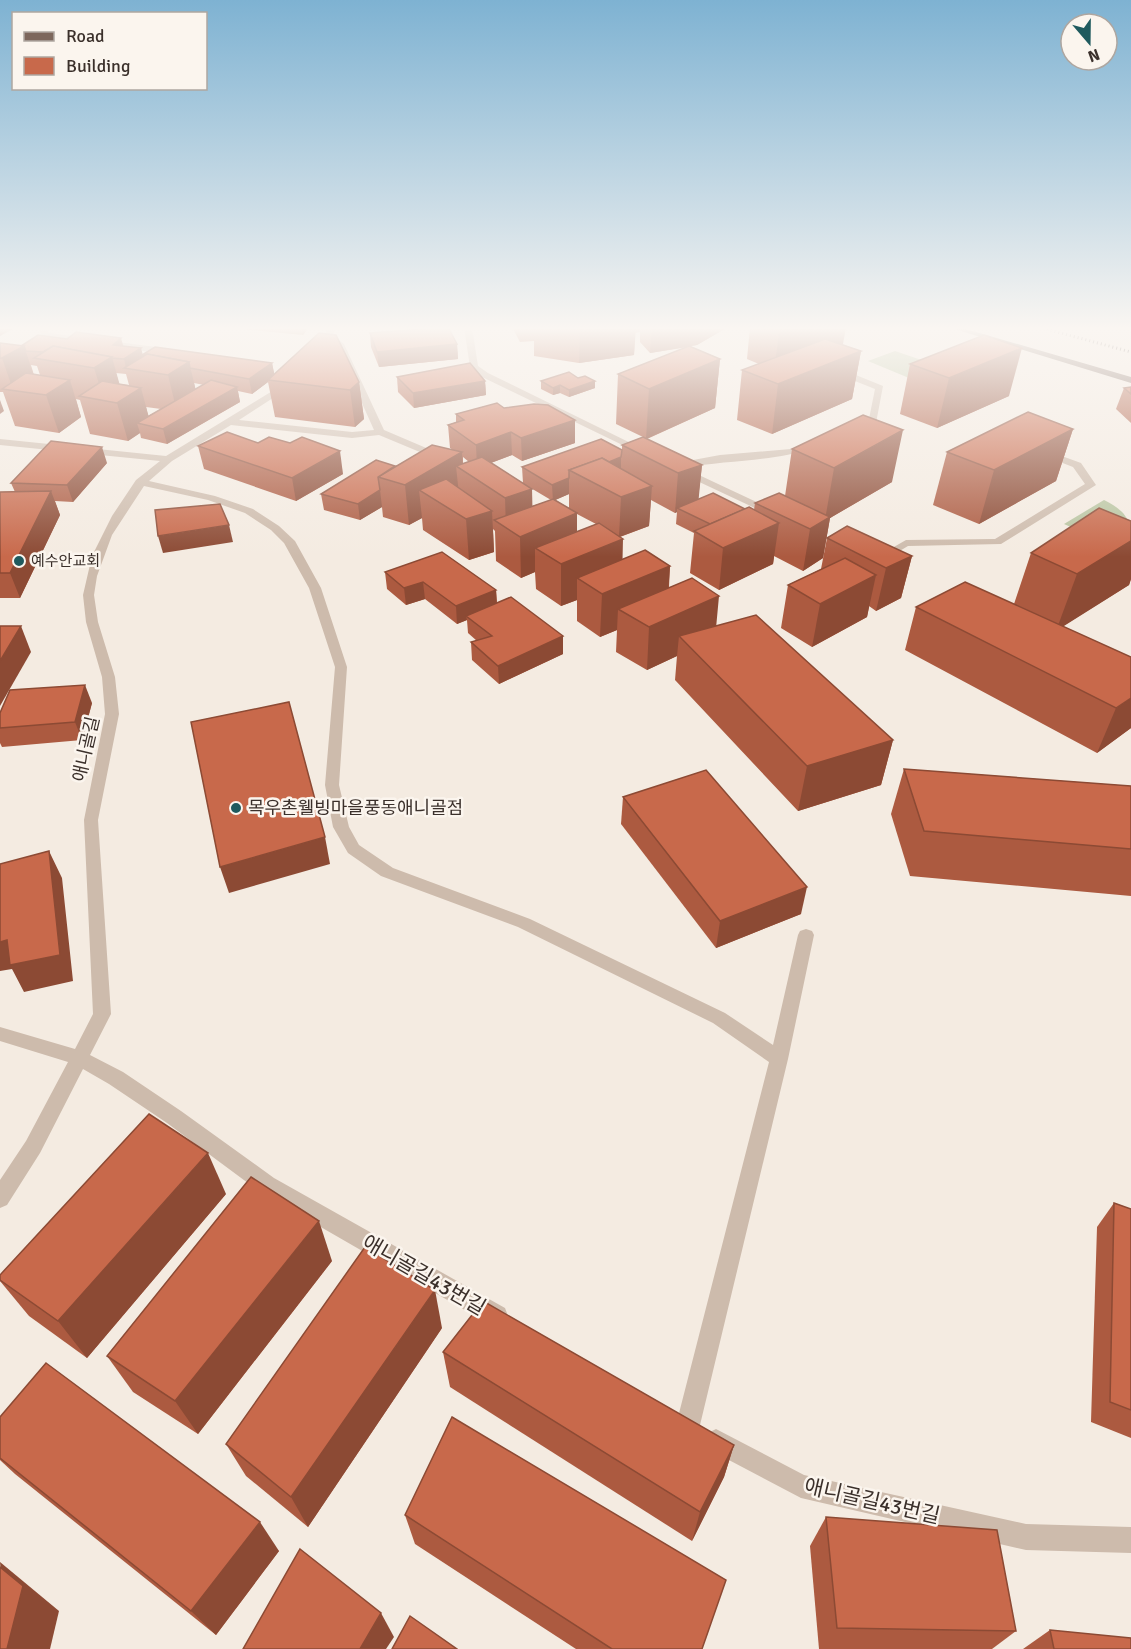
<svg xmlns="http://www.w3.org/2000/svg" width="1131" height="1649" font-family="Signika,'Noto Sans KR',sans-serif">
<rect width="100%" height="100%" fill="#f4ebe1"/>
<g fill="#b8c4a0">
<path d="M895 351 939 366 909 378 868 361Z"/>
<path d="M1104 500C1131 514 1131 522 1131 554L1064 524Z"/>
</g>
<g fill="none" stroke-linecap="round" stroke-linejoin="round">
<g fill="#cdbbac" fill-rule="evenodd">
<path d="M38 327H46L49 333 171 349 175 352 171 355 46 337H43Z"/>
<path d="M330 327H338L332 335 344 344 384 430 445 456V460H439L379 435 352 438 231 425 172 461 149 481 215 496 253 509 279 526 295 541 321 588 347 667 339 785 349 827 359 845 393 868 530 919 725 1013 773 1045 798 935 800 931 806 929 812 931 814 935 788 1059 700 1425 696 1433 688 1437 680 1433 676 1425 769 1062 713 1023 518 927 381 876 348 853 333 827 325 785 335 667 309 588 284 543 271 530 245 513 208 500 144 486 112 535 97 576 94 595 98 622 115 677 119 714 98 820 111 1014 90 1055 123 1072 181 1111 274 1178 505 1308 508 1316 505 1324 497 1327 489 1324 260 1192 167 1123 109 1084 83 1069 40 1153 7 1205 0 1208V1180L26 1141 68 1062 0 1041V1027L75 1049 93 1014 84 820 105 714 102 677 86 622 83 595 92 556 112 516 136 480 160 461 0 445V439L166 456 287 382 291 385 290 387 239 420 352 432 374 430 336 345 328 339 318 352 311 350Z"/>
<path d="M464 327H472L478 366 488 373 649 452 641 454 482 377 470 367Z"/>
<path d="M835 369H841L883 386 876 423 854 429V425L869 419 875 389 835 373Z"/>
<path d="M810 443 813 444V448C773 462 727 460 684 468L778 512V516L774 517 678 472V469L672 466 677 463 720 455 791 449Z"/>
<path d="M1042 451H1048L1081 463 1096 485 1001 544 908 546 883 561 879 562 873 559 906 540 995 539 1085 484 1073 467 1042 455Z"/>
<path d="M716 1429 804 1475 1026 1524 1131 1527V1553L1026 1550 801 1498 708 1449 704 1441 708 1433Z"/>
</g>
<path fill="#7d675c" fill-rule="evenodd" d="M948 327H959L1131 377V383Z"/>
<path stroke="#3b302b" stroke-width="3" stroke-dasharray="1 3" stroke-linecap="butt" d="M1039 327 1131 352"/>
</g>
<g fill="#ac5a40" fill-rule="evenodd">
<path d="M219 327H309L303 335Z"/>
<path d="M512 327H728L697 345 690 346 720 359 715 408 647 439 702 465 698 499 745 509 754 510 755 503 785 496 792 449 892 482 830 518 823 558 803 571 774 556 773 564 719 590 690 573 694 533 676 524 677 512 675 513 651 500 649 526 620 537 622 560 670 566 669 587 716 626 893 740 881 785 798 811 675 680 677 656 647 670 616 652 617 630 600 637 577 621V600L561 606 536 589 535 572 521 578 496 561 495 531 493 529 494 552 469 560 423 530 422 518 409 525 383 517 382 507 360 520 324 510 321 494 395 466 453 450 450 448 448 425 456 422V414L504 408 575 420V443L522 461 512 455 491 463 523 483 522 467 622 450V445L643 437 616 424 618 374 688 347 650 353 640 342V332L635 333 634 355 579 363 534 356V341L520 342ZM463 457 469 462 463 464ZM524 484 551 500 532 506ZM569 494V508L555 500ZM577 514 596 524 577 532Z"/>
<path d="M750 327H846L842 344 861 351 852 399 772 434 737 420 742 370 759 364 747 359Z"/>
<path d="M370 333 457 344 458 359 379 367 371 347Z"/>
<path d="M0 343 21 346H124L142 355 272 363 274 374 359 382 364 419 355 427 275 417 268 382 252 394 238 391 240 402 167 444 141 438 140 433 128 441 90 434 80 400 76 399 81 417 59 433 15 426 3 392H0ZM31 365 37 366 40 375H34ZM116 373 126 374 129 385 119 384ZM194 383 204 385 195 389ZM146 407 161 409 148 416Z"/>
<path d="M910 364 1009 396 937 428 900 414Z"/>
<path d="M397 377 485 381 486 395 414 408 398 392Z"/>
<path d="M578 378 595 381V388L569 397 560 393 553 395 541 389V381Z"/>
<path d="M1131 387V423L1116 409 1124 388Z"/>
<path d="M1073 429 1056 481 979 524 933 505 947 452Z"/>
<path d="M258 443 343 474 296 501 204 469 198 446Z"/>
<path d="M107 463 73 502 55 501 60 515 20 598H0V492H15L11 483Z"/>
<path d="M1131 521V579L1129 585 1063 626 1131 728 1097 753 905 650 916 607 1014 604 1031 553Z"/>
<path d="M827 538 912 556 901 598 876 611 869 606 867 617 812 647 781 628 788 585 821 569Z"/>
<path d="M385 572 496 590 497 603 563 654 499 684 472 660 471 642 477 641 468 633 467 620 457 624 425 599 406 605 387 589Z"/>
<path d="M92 703 82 740 2 747 0 743V713Z"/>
<path d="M904 769 1131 786V896L910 876 891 814Z"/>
<path d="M623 797 801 914 716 948 621 824Z"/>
<path d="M226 1194 87 1358 29 1316 0 1281V1275Z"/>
<path d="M1114 1203 1131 1209V1438L1091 1422 1097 1227Z"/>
<path d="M332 1261 198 1434 133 1392 107 1356Z"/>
<path d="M442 1328 308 1527 246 1476 226 1444Z"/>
<path d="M443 1352 734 1445 724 1477 692 1541 450 1387Z"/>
<path d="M0 1417 279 1551 216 1635 15 1474 0 1460Z"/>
<path d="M405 1515 702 1649H576L415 1544Z"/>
<path d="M826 1517 1016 1631 992 1649H819L810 1546Z"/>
<path d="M1050 1630 1131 1649H1023Z"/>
</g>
<g fill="#8c4a34">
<path d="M0 327H17L0 336Z"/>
<path d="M301 327H309L303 335Z"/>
<path d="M588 327H636L634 355 579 363 580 328Z"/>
<path d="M652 327H728L697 345 650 353Z"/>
<path d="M780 327H846L843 344 774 370Z"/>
<path d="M121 338 125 352 117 359 113 345Z"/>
<path d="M457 344 458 359 379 367 377 352Z"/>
<path d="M24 346 36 382 13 390 2 358Z"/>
<path d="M141 348 144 359 137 358 140 366 126 368 124 359Z"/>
<path d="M1022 348 1009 396 937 428 949 378Z"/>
<path d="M861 351 852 399 772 434 778 384Z"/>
<path d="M112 357 122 393 104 400 94 368Z"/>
<path d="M720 359 715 408 646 439 649 389Z"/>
<path d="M189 362 198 399 177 412 168 375Z"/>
<path d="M272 363 275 377 268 380V382L252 394 249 379Z"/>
<path d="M70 380 81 417 59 433 46 395Z"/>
<path d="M485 381 486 395 414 408 413 393Z"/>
<path d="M595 381V388L569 397V390Z"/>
<path d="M359 382 364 419 355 427 350 390Z"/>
<path d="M560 385V393L553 395V388Z"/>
<path d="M237 387 240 402 167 444 163 429Z"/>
<path d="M141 388 151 425 137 423 140 433 128 441 117 403Z"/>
<path d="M0 400 4 411 0 414Z"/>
<path d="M575 420V443L522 461 521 438Z"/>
<path d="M1073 429 1056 481 979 524 994 470Z"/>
<path d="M903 430 892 482 830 518 823 558 803 571 810 529 825 520 834 468Z"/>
<path d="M511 432 512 455 477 468 476 445Z"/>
<path d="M102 447 107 463 73 502 67 485Z"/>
<path d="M340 451 343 474 296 501 292 478Z"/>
<path d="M462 452 463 471 456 466 459 495 419 490 422 518 409 525 405 485Z"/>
<path d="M621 457V473L578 474Z"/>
<path d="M702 465 698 505 677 508V512L675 513 678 473Z"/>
<path d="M569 478V494L553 501 552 485Z"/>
<path d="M652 486 649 526 619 537 621 497Z"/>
<path d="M532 489 533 529 506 528 505 498Z"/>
<path d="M380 490 382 507 360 520 358 504Z"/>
<path d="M51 491 60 515 20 598 10 573Z"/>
<path d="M492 511 494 552 469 560 466 519Z"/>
<path d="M577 513V554L535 548V572L521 578 520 537Z"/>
<path d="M779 523 773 564 719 590 723 548Z"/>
<path d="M229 525 233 542 163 553 158 536Z"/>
<path d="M623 539 622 581 577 578V600L561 606V564Z"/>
<path d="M1131 541V579L1129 585 1056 631 1077 574Z"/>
<path d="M912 556 901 598 876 611 886 568Z"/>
<path d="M670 566 667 609H618L617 630 600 637 602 594Z"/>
<path d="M876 575 867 617 812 647 820 604Z"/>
<path d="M423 582 425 599 406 605 404 588Z"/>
<path d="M496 590 497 607 466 616 467 620 457 624 456 606Z"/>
<path d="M719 596 715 639 679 636 677 656 647 670 649 627Z"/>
<path d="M21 626 31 652 0 706V661Z"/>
<path d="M563 636V654L499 684 498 666Z"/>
<path d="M85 685 92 703 82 740 75 722Z"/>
<path d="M1131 698V728L1097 753 1116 708Z"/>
<path d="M893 740 881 785 798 811 807 766Z"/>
<path d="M325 837 330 864 229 893 220 867Z"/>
<path d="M49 851 62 878 73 981 24 992 12 969 0 971V942Z"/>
<path d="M807 887 801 914 716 948 720 921Z"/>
<path d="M208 1153 226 1194 87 1358 58 1321Z"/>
<path d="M319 1221 332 1261 198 1434 175 1401Z"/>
<path d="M435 1290 442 1328 308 1527 291 1497Z"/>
<path d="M734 1445 724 1477 692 1541 700 1512Z"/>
<path d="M260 1522 279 1551 216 1635 191 1611Z"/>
<path d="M0 1562 59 1611 50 1649H7Z"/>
<path d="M381 1613 394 1637 386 1649H360Z"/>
</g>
<g fill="#c8694b" stroke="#8c4a34" stroke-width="1.5">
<path d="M448 327 457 344 377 352 370 333Z"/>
<path d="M76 332 121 338 113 345 141 348 124 359 112 358V357L53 346 43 352 26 351 24 346H21L38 335 67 339Z"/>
<path d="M319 333 336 335 359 382 350 390 268 380Z"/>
<path d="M984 335 1022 348 949 378 910 364Z"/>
<path d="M825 339 861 351 778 384 742 370Z"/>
<path d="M0 343 24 346 2 358H0Z"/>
<path d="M53 346 112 357 94 368 34 358Z"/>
<path d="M689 346 720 359 649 389 618 374Z"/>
<path d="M155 347 272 363 249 379 190 368 189 362 147 354 140 358H137Z"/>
<path d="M147 354 189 362 168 375 124 368Z"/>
<path d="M470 363 485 381 413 393 397 377Z"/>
<path d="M569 372 578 378 585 376 595 381 569 390 560 385 553 388 541 381Z"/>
<path d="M26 373 70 380 46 395 2 389Z"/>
<path d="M211 380 237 387 163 429 137 423Z"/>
<path d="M102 381 141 388 117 403 79 396Z"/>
<path d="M1131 387V394L1124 388Z"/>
<path d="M497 403 504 408 534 404 548 405 575 420 521 438 511 432 476 445 448 425 464 420 456 414Z"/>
<path d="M1028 412 1073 429 994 470 947 452Z"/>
<path d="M863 415 903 430 834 468 792 449Z"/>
<path d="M227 432 258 443 269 437 290 443 302 437 340 451 292 478 198 446Z"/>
<path d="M643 437 702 465 678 473 622 445Z"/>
<path d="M601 439 622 450 621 457 609 462 602 458 569 470V478L552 485 522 467Z"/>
<path d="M51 441 102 447 67 485 11 483Z"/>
<path d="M432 445 462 452 405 485 378 477Z"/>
<path d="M482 457 532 489 505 498 456 466Z"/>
<path d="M602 458 652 486 621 497 569 470Z"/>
<path d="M376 460 395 466 378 477 380 490 358 504 321 494Z"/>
<path d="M446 479 492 511 466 519 419 490Z"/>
<path d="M51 491 10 573H0V492Z"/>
<path d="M713 493 745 509 710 524 677 508Z"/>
<path d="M779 493 830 517 810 529 755 503Z"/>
<path d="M553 499 577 513 520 537 494 520Z"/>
<path d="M220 504 229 525 158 536 155 510Z"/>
<path d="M749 507 779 523 723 548 694 531Z"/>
<path d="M1099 508 1131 521V541L1077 574 1031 553Z"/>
<path d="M599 523 623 539 561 564 535 548Z"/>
<path d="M847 526 912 556 886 568 827 538Z"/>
<path d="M645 550 670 566 602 594 577 578Z"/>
<path d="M442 552 496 590 456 606 423 582 404 588 385 572Z"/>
<path d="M845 558 876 575 820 604 788 585Z"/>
<path d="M692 578 719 596 649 627 618 609Z"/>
<path d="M965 582 1131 657V698L1116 708 916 607Z"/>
<path d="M511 597 563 636 498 666 471 642 492 636 466 616Z"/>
<path d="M756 615 893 740 807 766 679 636Z"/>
<path d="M0 626H21L0 661Z"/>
<path d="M85 685 75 722 0 728V713L10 690Z"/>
<path d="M289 702 325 837 220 867 191 722Z"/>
<path d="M904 769 1131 786V849L924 831Z"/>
<path d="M706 770 807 887 720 921 623 797Z"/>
<path d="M49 851 60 955 10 965 7 940 0 942V864Z"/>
<path d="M149 1114 208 1153 58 1321 0 1280V1275Z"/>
<path d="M251 1177 319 1221 175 1401 107 1356Z"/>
<path d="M1114 1203 1131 1209V1410L1110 1402Z"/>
<path d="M365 1247 435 1290 291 1497 226 1444Z"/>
<path d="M483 1301 734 1445 700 1512 443 1352Z"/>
<path d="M46 1363 260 1522 191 1611 0 1458V1417Z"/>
<path d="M452 1417 726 1580 702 1649H612L405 1515Z"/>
<path d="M826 1517 997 1530 1016 1631 837 1628Z"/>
<path d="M300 1549 381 1613 360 1649H243Z"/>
<path d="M0 1567 23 1586 7 1649H0Z"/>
<path d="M410 1616 457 1649H392Z"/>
<path d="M1050 1630 1131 1638V1649H1054Z"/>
</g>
<linearGradient id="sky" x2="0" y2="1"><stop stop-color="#7eb2d2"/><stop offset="0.59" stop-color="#faf6f2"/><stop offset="1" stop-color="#faf6f2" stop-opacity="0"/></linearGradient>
<rect width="1131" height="557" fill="url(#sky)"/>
<g fill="#1f5a5e" stroke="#fbf5ee" stroke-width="2">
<circle cx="19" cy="561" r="6"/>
<circle cx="236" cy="808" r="6"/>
</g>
<g text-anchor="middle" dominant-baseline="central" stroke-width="5" stroke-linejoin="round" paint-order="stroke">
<g font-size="15" fill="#3b302b" stroke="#fbf5ee" text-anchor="start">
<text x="31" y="561">예수안교회</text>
</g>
<g font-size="18" fill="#3b302b" stroke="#fbf5ee">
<text transform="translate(86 749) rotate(-77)">애니골길</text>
</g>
<g font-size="18" fill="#3b302b" stroke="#fbf5ee" text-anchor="start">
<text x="248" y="808">목우촌웰빙마을풍동애니골점</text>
</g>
<g font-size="21" fill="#3b302b" stroke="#fbf5ee">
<text transform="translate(424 1275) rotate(30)">애니골길43번길</text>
<text transform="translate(872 1501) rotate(13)">애니골길43번길</text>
</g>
</g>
<rect x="12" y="12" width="195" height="78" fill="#fbf5ee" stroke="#aea6a0" stroke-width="1.5"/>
<rect x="24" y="32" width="30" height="9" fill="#7d675c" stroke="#aea6a0" stroke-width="1.5"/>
<text x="66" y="42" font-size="18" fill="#3b302b">Road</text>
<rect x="24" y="57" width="30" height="18" fill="#c8694b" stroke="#aea6a0" stroke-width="1.5"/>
<text x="66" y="72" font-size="18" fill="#3b302b">Building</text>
<g transform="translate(1089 42) rotate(160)"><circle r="28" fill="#fbf5ee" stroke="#aea6a0" stroke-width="1.5"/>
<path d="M0-4.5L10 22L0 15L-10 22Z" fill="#1f5a5e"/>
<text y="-9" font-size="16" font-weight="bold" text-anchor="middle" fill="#3b302b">N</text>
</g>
</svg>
